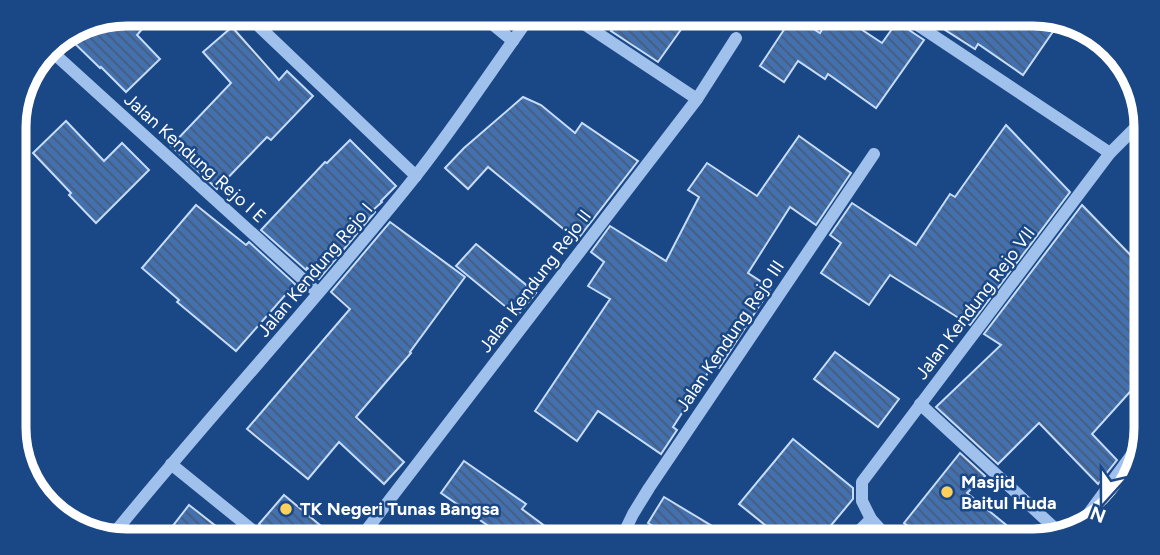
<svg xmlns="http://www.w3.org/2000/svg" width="1160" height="555" font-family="Figtree,sans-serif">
<defs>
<pattern id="building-back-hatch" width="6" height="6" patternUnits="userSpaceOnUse" patternTransform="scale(1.75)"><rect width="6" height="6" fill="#4370ae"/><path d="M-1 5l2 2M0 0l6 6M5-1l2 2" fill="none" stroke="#485c78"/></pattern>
</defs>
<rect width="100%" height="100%" fill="#1a4785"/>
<g fill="url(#building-back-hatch)" stroke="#c5dcf9" stroke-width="2">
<path d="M127 14H155L137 35 160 59 126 92 101 67 100 68 67 36Z"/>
<path d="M624 14H692L658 62 611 31Z"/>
<path d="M831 14H838L882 43 897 22 924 40 876 108 828 74 825 79 798 61 784 82 760 66 793 16 820 33Z"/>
<path d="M920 14H1033L1061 20 1023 75 978 44 975 49Z"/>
<path d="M232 27 279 80 287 71 313 96 271 140 267 137 217 189 171 146 231 83 203 52Z"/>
<path d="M523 97 541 105 575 133 582 123 638 161 577 240 488 167 468 189 445 168 464 148Z"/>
<path d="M66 121 104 161 122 143 149 170 96 223 69 195 71 193 33 153Z"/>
<path d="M1006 125 1070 192 970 325 890 275 869 305 821 273 841 243 830 235 852 203 916 245 950 194 955 197Z"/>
<path d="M799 136 851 173 816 225 790 207 748 273 771 288 719 368H711L673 427 677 430 661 454 598 411 577 441 535 411 610 299 588 286 604 262 591 252 610 226 666 261 699 197 688 190 707 163 757 196Z"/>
<path d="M350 140 396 186 381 201 382 202 373 210 375 212 319 279 307 268 306 270 261 230 325 162 327 163Z"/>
<path d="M196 205 246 245 249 242 295 284 236 351 177 302 179 300 142 268Z"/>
<path d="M1082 205 1146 271V374L1092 434 1117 460 1098 484 1039 423 998 464 936 407 1001 345 984 334Z"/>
<path d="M390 222 465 277 410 352 411 353 356 417 404 462 384 484 339 442 308 479 247 429 350 309 331 292Z"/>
<path d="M476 244 536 293 517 316 456 266Z"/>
<path d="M835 352 899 399 878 427 814 379Z"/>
<path d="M793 439 853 488V499L818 541H785L739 504Z"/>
<path d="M960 453 985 476 967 493 1026 541H926L904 523Z"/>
<path d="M464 461 526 504 522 509 565 541H510L441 493Z"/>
<path d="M284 495 339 541H275L272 535 259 524Z"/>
<path d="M664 497 737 541H678L648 523Z"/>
<path d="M189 505 235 541H161Z"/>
</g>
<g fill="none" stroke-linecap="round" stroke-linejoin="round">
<g stroke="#a0c1ec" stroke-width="12">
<path d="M246 14 416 176"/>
<path d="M480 14 513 41"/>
<path d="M569 14 697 99"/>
<path d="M901 14 1110 153"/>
<path d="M49 49 318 293"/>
<path d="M920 404 1061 534"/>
<path d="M171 464 266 541"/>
<path d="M1078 528 1144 438"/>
<path d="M111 537C210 415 317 300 415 177 456 125 493 68 532 14"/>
<path d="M358 541 697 99 736 38"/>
<path d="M620 541 633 514 649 488 874 154"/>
<path d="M849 541 871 519"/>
<path d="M891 541 871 519 862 501V482L1110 153 1145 118"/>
</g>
</g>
<g fill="#fed15c" stroke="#1a4785" stroke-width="2.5">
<circle cx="947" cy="492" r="7"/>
<circle cx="286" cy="509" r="7"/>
</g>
<g text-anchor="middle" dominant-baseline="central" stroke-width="5" stroke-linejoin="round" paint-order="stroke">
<g font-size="18" fill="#fff" stroke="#1a4785">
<text transform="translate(195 158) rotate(42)">Jalan Kendung Rejo I E</text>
<text transform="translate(315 270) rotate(-50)">Jalan Kendung Rejo I</text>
<text transform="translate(535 281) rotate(-53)">Jalan Kendung Rejo II</text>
<text transform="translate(975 303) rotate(-53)">Jalan Kendung Rejo VII</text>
<text transform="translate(730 336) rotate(-56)">Jalan Kendung Rejo III</text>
</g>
<g font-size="18" font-weight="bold" fill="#fff" stroke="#1a4785" text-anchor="start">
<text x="961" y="482">Masjid<tspan x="961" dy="21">Baitul Huda</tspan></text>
<text x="300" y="509">TK Negeri Tunas Bangsa</text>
</g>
</g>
<path d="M0 0H1160V555H0ZM127 26H1033A101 101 0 0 1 1134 127V428A101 101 0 0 1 1033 529H127A101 101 0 0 1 26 428V127A101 101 0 0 1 127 26Z" fill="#1a4785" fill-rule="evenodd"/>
<path fill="none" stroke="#fff" stroke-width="9" d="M127 26H1033A101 101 0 0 1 1134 127V428A101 101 0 0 1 1033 529H127A101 101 0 0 1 26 428V127A101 101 0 0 1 127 26Z"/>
<g transform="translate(1104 499) rotate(201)" stroke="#1a4785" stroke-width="5" paint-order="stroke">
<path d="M0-5L12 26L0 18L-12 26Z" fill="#ffffff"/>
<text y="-10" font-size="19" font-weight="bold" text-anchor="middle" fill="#ffffff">N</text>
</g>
</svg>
